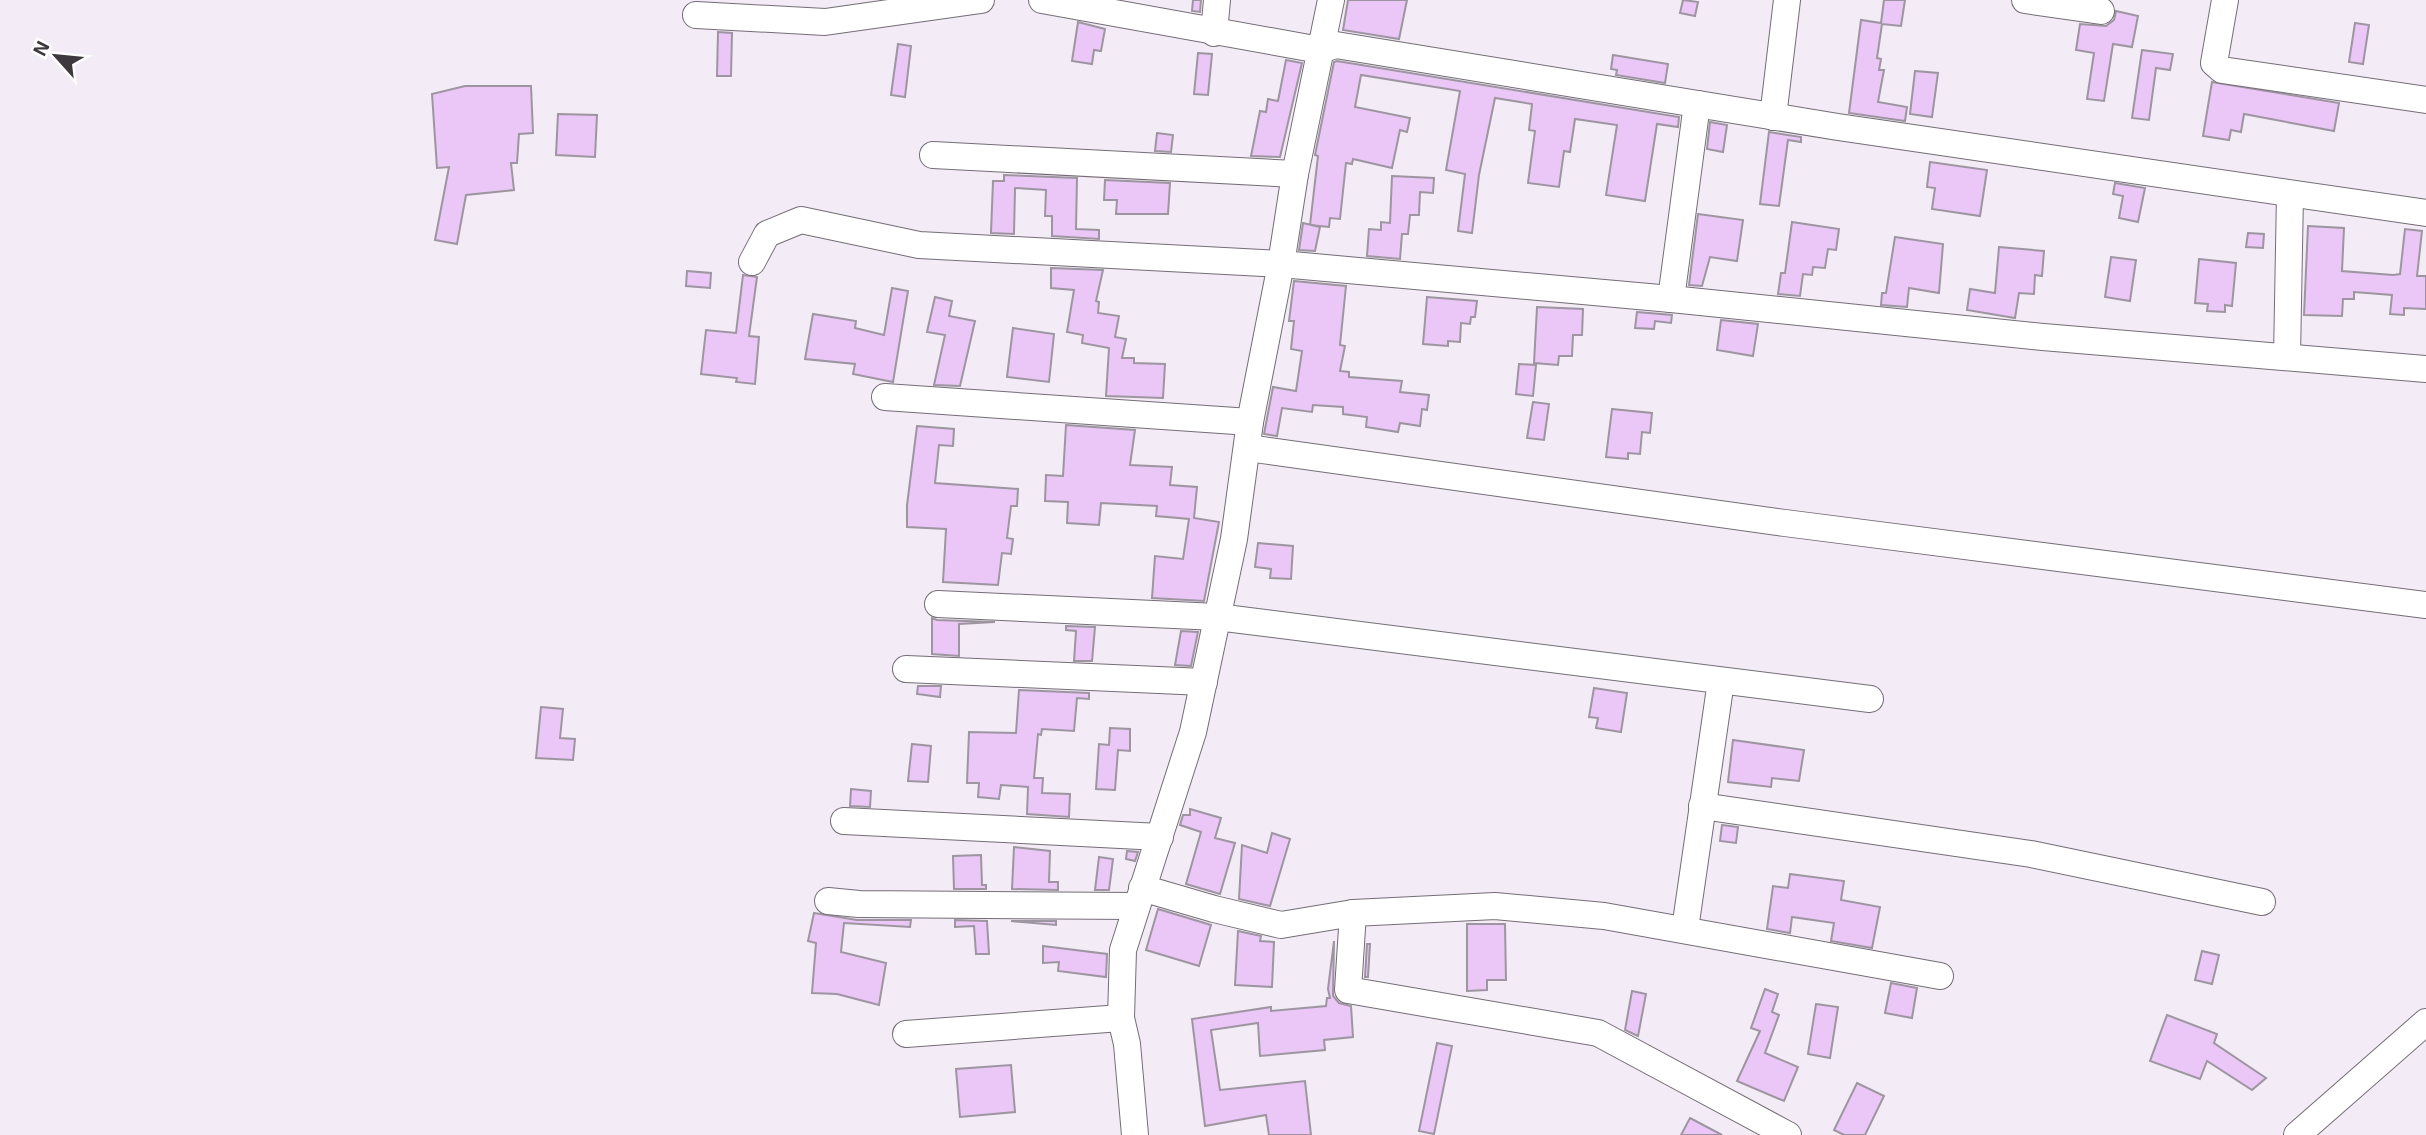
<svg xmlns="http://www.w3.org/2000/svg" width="2426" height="1135" font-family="'Exo 2',sans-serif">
<rect width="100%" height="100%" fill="#f3ebf6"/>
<g fill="#eac7f6" stroke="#9d95a0" stroke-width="2">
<path d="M1193 0H1201L1200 12 1192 11Z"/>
<path d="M1348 0H1407L1399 39 1343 30Z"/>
<path d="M1683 0 1698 2 1695 16 1680 13Z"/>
<path d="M1884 0H1905L1901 26 1882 24 1877 58 1881 59 1879 70H1884L1878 102 1907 107 1905 121 1849 113 1861 20 1881 23Z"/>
<path d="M2116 11 2138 16 2132 47 2113 44 2104 101 2087 99 2094 53 2076 50 2080 24 2106 26 2114 20Z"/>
<path d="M1078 22 1105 29 1101 51 1094 50 1092 64 1072 61Z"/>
<path d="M2355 23 2369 25 2363 64 2349 62Z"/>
<path d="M718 32 732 33 731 76H717Z"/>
<path d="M898 44 911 46 905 97 891 95Z"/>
<path d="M2142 50 2173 54 2170 70 2156 68 2149 120 2132 118Z"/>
<path d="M1198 53 1212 54 1208 95 1194 94Z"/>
<path d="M1613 55 1668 64 1665 83 1616 75 1617 70 1611 69Z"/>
<path d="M1286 60 1302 63 1280 157 1251 156 1260 111 1266 112 1268 99 1278 101Z"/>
<path d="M1337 61 1679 117 1678 127 1657 124 1645 201 1606 195 1617 125 1575 119 1570 152 1564 151 1559 187 1528 183 1535 131 1529 130 1532 104 1495 98 1479 175 1472 233 1458 231 1465 174 1446 170 1460 91 1361 75 1355 107 1410 118 1407 132 1400 130 1392 168 1353 159 1352 164 1346 163 1340 219 1330 218 1329 227 1310 225 1318 156 1315 155 1334 62Z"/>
<path d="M1915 71 1938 73 1932 117 1910 114Z"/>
<path d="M2212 82 2339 103 2334 131 2244 114 2241 132 2231 130 2229 140 2203 136Z"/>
<path d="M465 86H531L533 133 519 134 517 163H511L514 190 466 195 457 244 435 240 449 167 437 168 432 94Z"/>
<path d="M558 114 597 115 595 157 556 155Z"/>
<path d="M1710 122 1727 125 1723 152 1707 149Z"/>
<path d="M1769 132 1801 137V142L1788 140 1779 206 1760 204Z"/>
<path d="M1157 133 1173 135 1171 152 1155 151Z"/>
<path d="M1930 162 1987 170 1980 216 1932 209 1935 188 1927 187Z"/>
<path d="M1004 175 1077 178 1076 229 1099 230V239L1052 236V216H1045L1046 190 1015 188 1014 234 991 233 993 181H1004Z"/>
<path d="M1392 176 1434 178 1433 193 1420 192 1419 215H1410L1408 234H1402L1400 259 1367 256 1369 229 1381 230V222L1390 223Z"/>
<path d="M1105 180 1170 183 1168 214H1116L1117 200H1104Z"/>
<path d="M2115 183 2145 188 2138 222 2119 218 2123 196 2113 194Z"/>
<path d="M1698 214 1743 220 1737 261 1710 257 1702 286 1689 285Z"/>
<path d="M1792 222 1839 229 1836 250 1828 249 1825 268 1813 267 1812 275 1803 274 1800 296 1778 294 1781 273H1785Z"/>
<path d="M1303 223 1320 227 1315 251 1299 250Z"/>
<path d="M2308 226 2344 228 2342 271 2393 275 2400 274 2405 229 2422 231 2417 276H2426V309L2404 308V315L2390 314 2392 295 2354 292V299H2343L2342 316 2304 315Z"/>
<path d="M2248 233 2264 234 2263 248 2246 247Z"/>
<path d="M1895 237 1943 244 1939 293 1909 288 1907 307 1881 305 1882 293H1886Z"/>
<path d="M1999 247 2044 251 2042 276 2035 275 2034 294 2019 293 2015 318 1967 310 1970 289 1995 293Z"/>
<path d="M2111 257 2136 260 2130 301 2105 297Z"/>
<path d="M2199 259 2236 263 2232 306 2225 305V312L2207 311 2208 304 2195 303Z"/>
<path d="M1051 268 1103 270 1096 301 1099 302 1098 313 1119 316 1115 337 1126 339 1122 358H1134V363L1165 364 1163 398 1106 396 1109 348 1082 343 1083 335 1067 332 1074 290 1051 288Z"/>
<path d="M687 271 711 273 710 288 686 286Z"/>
<path d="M743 275 757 277 749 336 759 337 755 384 736 382 737 378 701 374 706 330 736 333Z"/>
<path d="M1294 281 1346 286 1340 345 1345 346 1340 371 1349 372V377L1402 381 1400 392 1429 395 1427 410 1422 409 1420 426 1400 423 1398 432 1366 427 1367 417 1343 414V407L1313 405 1312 412 1282 408 1277 436 1264 434 1273 387 1296 391 1302 351 1291 349 1294 321H1289Z"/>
<path d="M892 288 908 291 893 382 853 374 855 364 805 359 813 314 856 321 855 328 884 335Z"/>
<path d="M935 297 952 301 949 316 975 321 960 386 934 385 945 335 927 332Z"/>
<path d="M1427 297 1477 301 1475 317H1471L1470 324 1461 323 1460 342 1448 341V346L1423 344Z"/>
<path d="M1537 307 1583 309 1582 335H1573L1572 356H1559L1558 365 1534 363Z"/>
<path d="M1637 312 1672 315 1671 323 1655 321 1654 329 1635 328Z"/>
<path d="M1721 320 1758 324 1753 356 1717 350Z"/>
<path d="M1013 328 1054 334 1049 382 1007 377Z"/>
<path d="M1519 364 1536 365 1533 396 1516 394Z"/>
<path d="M1533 402 1549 404 1544 440 1527 438Z"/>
<path d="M1612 409 1652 413 1650 433 1642 432 1640 454 1628 453V459L1606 457Z"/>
<path d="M1066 425 1135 430 1130 465 1172 467 1170 485 1197 487 1194 518 1219 522 1204 601 1152 598 1155 556 1183 559 1189 519 1156 516 1157 506 1101 503 1099 525 1067 523 1068 502 1045 501 1046 475 1063 476Z"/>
<path d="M917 426 954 429 953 446 939 445 935 483 1018 489 1017 506H1011L1007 538 1013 539 1011 554 1002 553 998 585 943 582 946 529 907 527V505Z"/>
<path d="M1258 543 1293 546 1291 579 1270 578 1271 569 1255 567Z"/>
<path d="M932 618 937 620 995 622 959 624V656L932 654Z"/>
<path d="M1066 626 1095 627 1092 661H1074L1076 631 1066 630Z"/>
<path d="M1181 631 1198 632 1191 666 1175 665Z"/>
<path d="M918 686H941L940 697 917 694Z"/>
<path d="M1594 688 1627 693 1621 732 1596 728 1598 718 1589 717Z"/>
<path d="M1019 690 1089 693V699L1077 698 1074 731 1042 729 1041 735 1038 734 1034 778H1043L1042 793 1070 794 1069 817 1027 814 1028 787 1001 785 999 799 978 797 979 783H967L969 732 1016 733Z"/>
<path d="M541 707 563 709 560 738 575 739 573 760 536 758Z"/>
<path d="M1110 728 1130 729V751L1118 750 1115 790 1096 789 1099 744 1109 745Z"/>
<path d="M1733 740 1804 750 1799 781 1772 778 1771 787 1728 782Z"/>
<path d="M912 744 931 746 928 782 908 781Z"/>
<path d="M851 789 871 791 870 807 850 806Z"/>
<path d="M1190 809 1221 818 1215 838 1235 843 1220 894 1186 884 1201 832 1180 825 1183 815H1190Z"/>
<path d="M1722 825 1738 827 1736 843 1720 841Z"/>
<path d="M1272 833 1290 839 1270 906 1239 899 1242 845 1267 853Z"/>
<path d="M1014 847 1050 851 1049 882H1058V890L1012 889Z"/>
<path d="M1127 851 1138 852 1135 861 1126 859Z"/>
<path d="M981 855 982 885H986V889H954L953 856Z"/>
<path d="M1099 857 1113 859 1109 890H1095Z"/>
<path d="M1790 874 1844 881 1841 900 1880 907 1872 948 1831 941 1834 923 1792 917 1790 933 1767 929 1773 886 1788 888Z"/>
<path d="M1158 909 1211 925 1199 966 1146 950Z"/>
<path d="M814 913 857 920H911L910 927 844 923 841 952 886 963 879 1005 837 994 812 993 816 943 808 941Z"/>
<path d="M955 920 987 921 989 954H976L974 926 955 927Z"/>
<path d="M1011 921H1056V925Z"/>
<path d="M1467 924H1505L1506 980H1487V990L1467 991Z"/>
<path d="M1238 931 1261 936 1260 941 1274 942 1272 987 1235 985Z"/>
<path d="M1334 941 1333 996 1339 1003 1351 1006 1353 1037 1324 1040 1325 1050 1260 1056 1258 1023 1211 1030 1220 1090 1305 1081 1311 1135H1269L1266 1115 1205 1126 1192 1019 1271 1007V1011L1326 1006 1327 998H1330L1328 989Z"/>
<path d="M1367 944H1370L1368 977H1365Z"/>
<path d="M1043 946 1107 954 1106 977 1058 971 1059 962 1043 963Z"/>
<path d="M2202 951 2219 955 2212 984 2195 980Z"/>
<path d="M1891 983 1917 988 1912 1018 1885 1013Z"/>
<path d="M1765 989 1778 994 1772 1012 1779 1015 1765 1053 1798 1067 1784 1101 1737 1081 1760 1031 1751 1028Z"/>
<path d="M1632 991 1646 994 1638 1036 1625 1030Z"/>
<path d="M1816 1004 1838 1007 1830 1058 1808 1054Z"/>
<path d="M2167 1015 2217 1034 2214 1043 2266 1078 2252 1090 2207 1061 2200 1079 2150 1061Z"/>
<path d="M1437 1043 1452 1046 1434 1134 1419 1131Z"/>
<path d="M1011 1065 1015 1112 960 1117 956 1069Z"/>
<path d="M1857 1083 1884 1096 1865 1135H1844L1834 1130Z"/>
<path d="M1690 1118 1722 1135H1681Z"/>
</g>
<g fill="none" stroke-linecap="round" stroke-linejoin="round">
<defs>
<g id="minor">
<path d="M1042 0 1320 50 1336 45 1838 127 2426 213"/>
<path d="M2025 0 2101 11"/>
<path d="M2225 0 2214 63 2222 70 2426 100"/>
<path d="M696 15 825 22 981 0"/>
<path d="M1214 33 1217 0"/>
<path d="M1773 117 1787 0"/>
<path d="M933 155 1295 174"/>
<path d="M752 262 767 234 801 220 919 245 1281 264 1671 299 2043 337 2426 369"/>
<path d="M1671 299 1697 104"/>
<path d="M2287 357 2290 194"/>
<path d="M885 397 1250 422"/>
<path d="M1248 448 1785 523 2426 605"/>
<path d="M938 604 1217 617 1870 699"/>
<path d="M906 669 1204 682"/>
<path d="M1702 806 2031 854 2262 902"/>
<path d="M844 821 1160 837"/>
<path d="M1142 888 1214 909 1281 925 1353 913 1495 906 1604 916 1940 976"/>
<path d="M828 901 859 904 1136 906"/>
<path d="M1353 913 1348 990 1598 1033 1788 1135"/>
<path d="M1685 929 1721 681"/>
<path d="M906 1034 1121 1018"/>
<path d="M1135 1135 1127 1044 1121 1018 1123 950 1193 732 1234 539 1250 422 1281 264 1295 174 1331 0"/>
<path d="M2297 1135 2426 1022"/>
</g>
</defs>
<use href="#minor" stroke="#746d76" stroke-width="28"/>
<use href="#minor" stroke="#fff" stroke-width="26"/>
</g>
<g transform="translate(56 56) rotate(297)" stroke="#ffffff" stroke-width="5" paint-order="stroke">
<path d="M0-5L12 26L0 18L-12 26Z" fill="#3c383d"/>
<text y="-10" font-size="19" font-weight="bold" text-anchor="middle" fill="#3c383d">N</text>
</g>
</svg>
